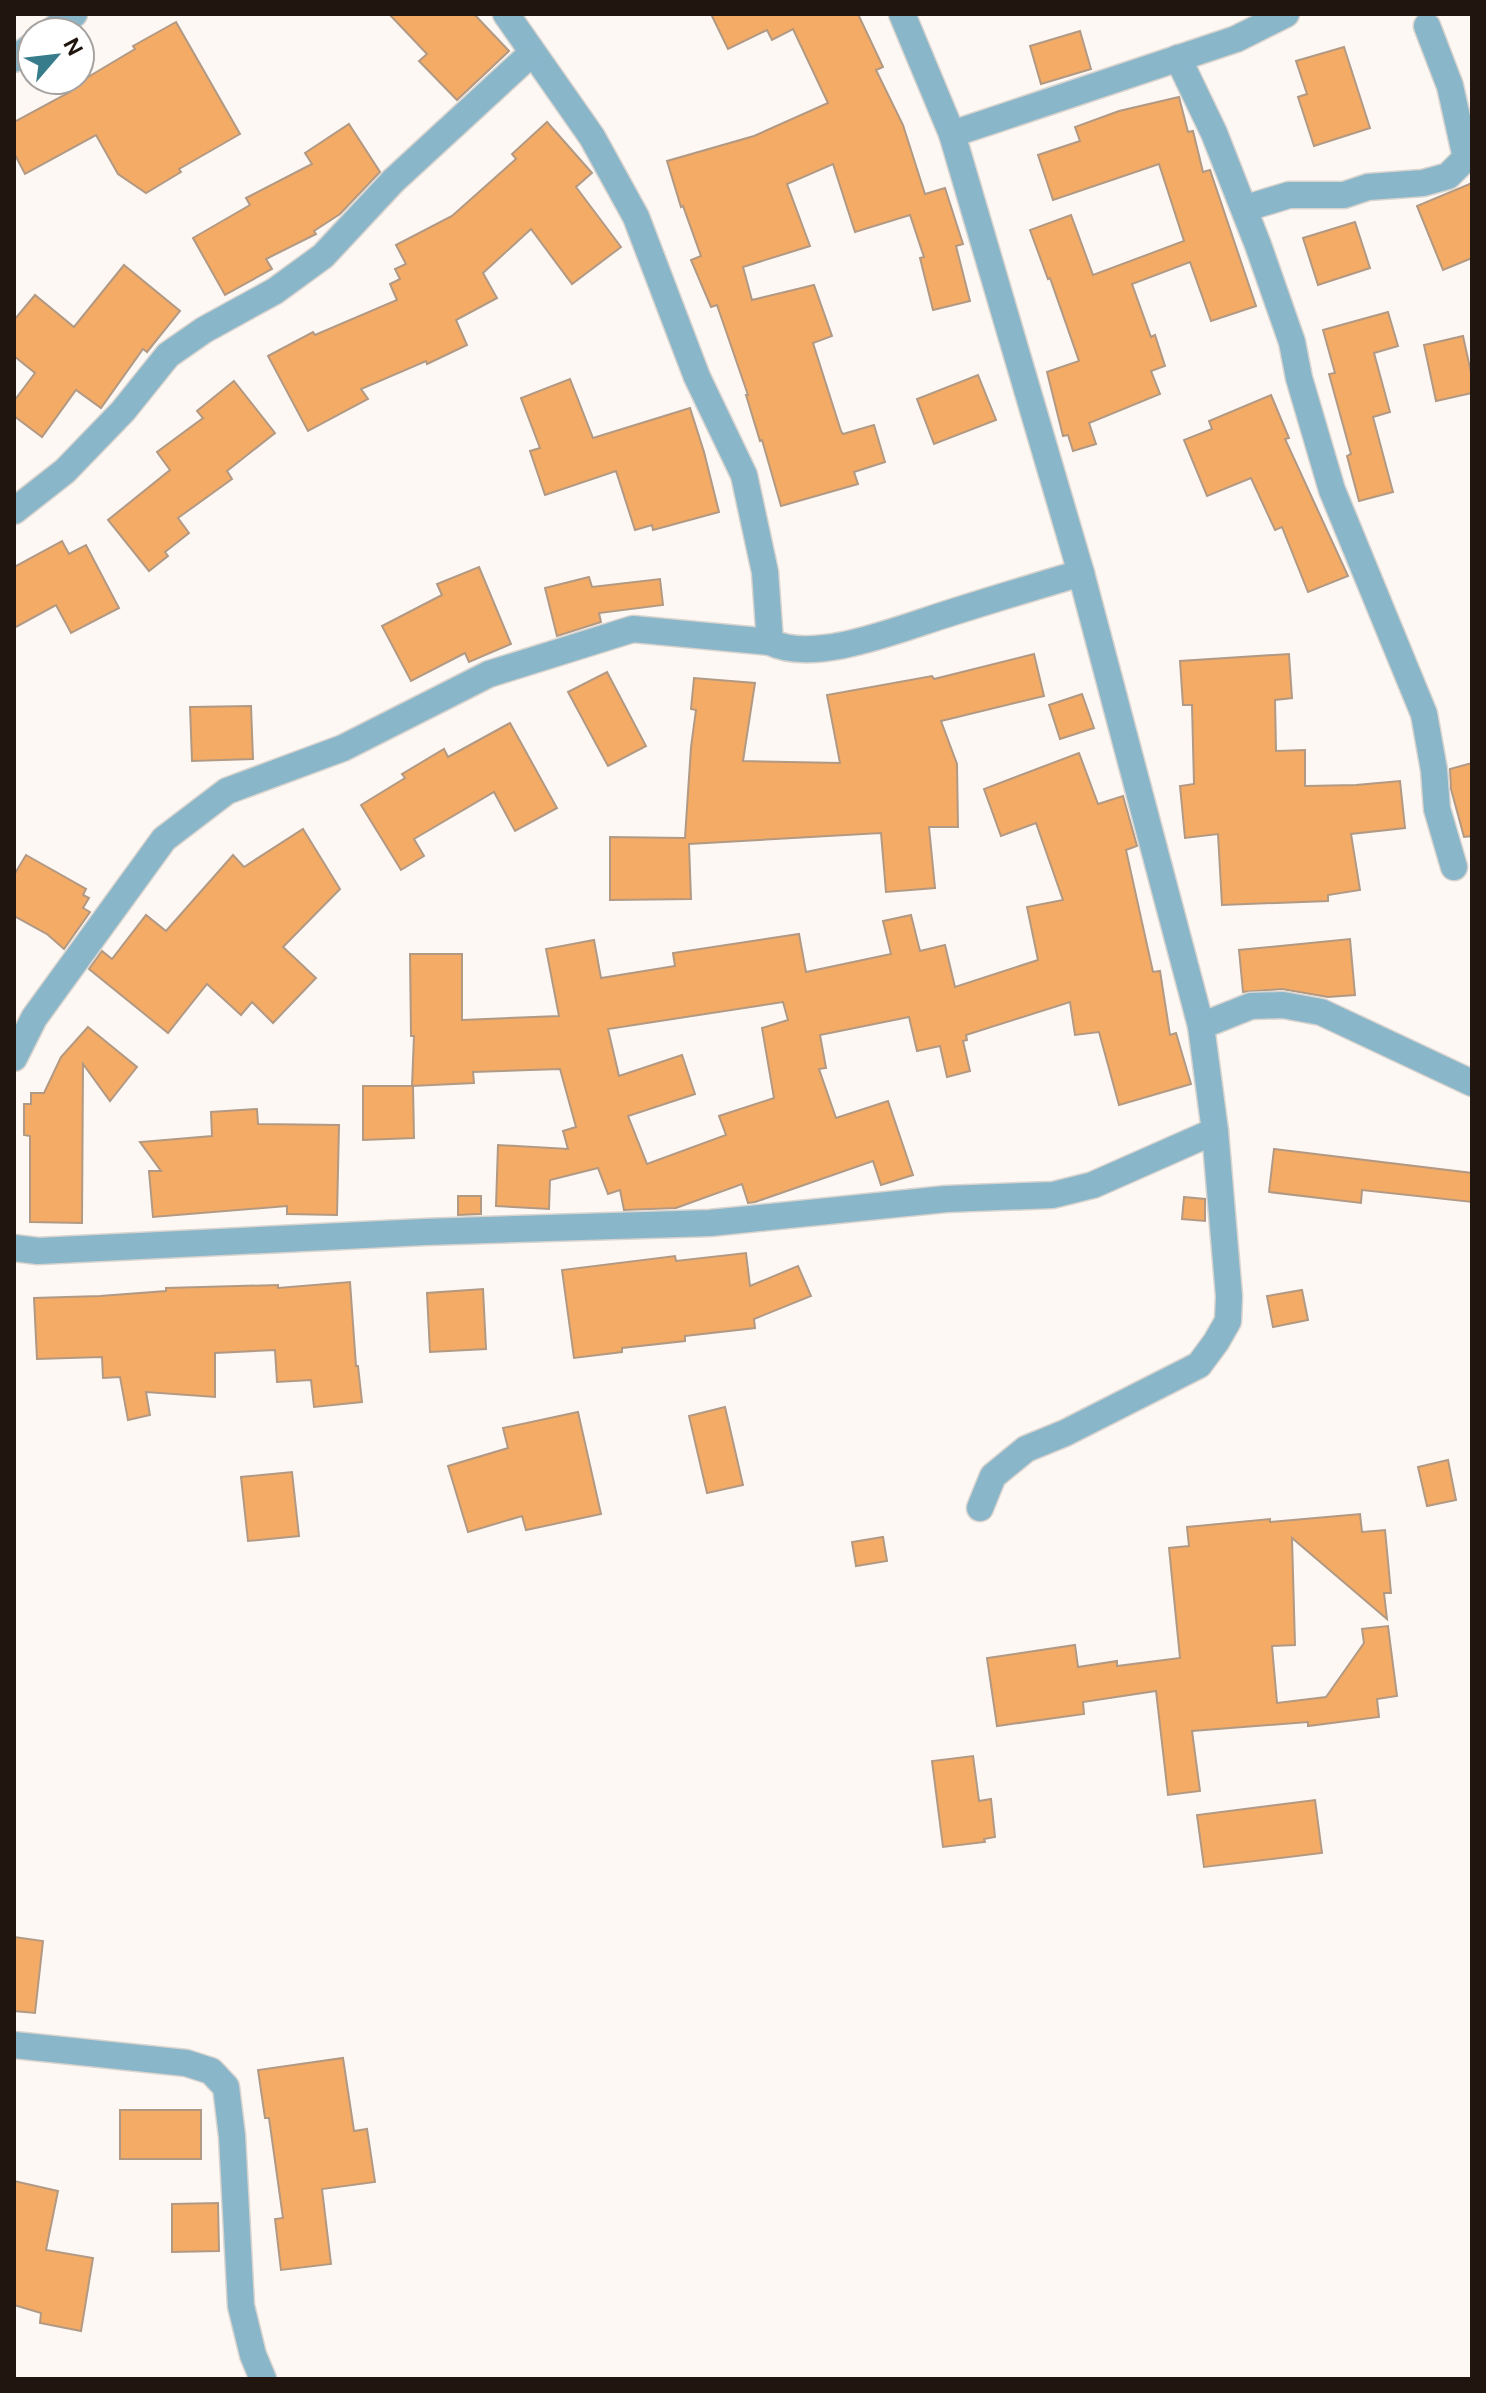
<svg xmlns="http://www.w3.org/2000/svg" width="1486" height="2393" font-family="'DM Sans',sans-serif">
<rect width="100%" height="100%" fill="#fef8f4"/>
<g fill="#f4ab66" stroke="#b29983" stroke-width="2" fill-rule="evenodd">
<path d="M389 14H474L509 51 457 100 419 61 427 54Z"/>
<path d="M711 14H858L883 67 876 70 903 125 925 194 945 188 963 244 956 246 970 301 933 310 920 258 924 257 910 215 855 232 833 164 787 184 810 246 743 267 752 300 814 285 832 336 813 343 841 431 843 434 874 425 885 462 854 472 858 484 781 506 762 440 760 441 746 395H748L717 305 711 307 691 260 701 256 683 206 681 207 667 161 754 136 828 103 793 29 772 40 767 30 728 49Z"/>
<path d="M176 22 240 134 179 169 181 172 146 193 118 174 96 135 25 174 14 153V122L70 92 68 89 135 49 133 46Z"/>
<path d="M1080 31 1091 69 1041 84 1030 46Z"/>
<path d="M1344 47 1370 128 1314 146 1298 97 1307 94 1296 61Z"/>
<path d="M1179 97 1188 132 1193 131 1203 172 1210 170 1256 306 1211 321 1190 262 1132 284 1151 337 1155 335 1165 366 1151 371 1160 394 1089 423 1096 444 1073 451 1068 435 1063 436 1047 372 1079 361 1050 278 1048 279 1030 230 1071 215 1093 275 1184 241 1159 164 1053 200 1038 155 1080 141 1075 127 1119 111Z"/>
<path d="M547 122 592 173 576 187 621 247 572 284 531 229 483 273 497 298 456 320 467 345 427 364 426 361 361 389 368 399 308 431 268 356 313 332 315 335 397 300 390 284 400 279 395 269 406 264 396 245 452 216 516 159 512 154Z"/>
<path d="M349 124 380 172 340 214 314 231 316 234 266 259 272 269 225 295 193 238 250 205 246 198 312 164 305 153Z"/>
<path d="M1472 183V258L1443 270 1417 206Z"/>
<path d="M1355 222 1370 268 1318 285 1303 238Z"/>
<path d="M124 265 180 311 147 352 143 349 101 408 76 390 42 437 14 416V401L35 373 14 356V320L35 295 74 327Z"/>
<path d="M1388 312 1398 346 1374 353 1390 412 1373 417 1393 492 1359 501 1347 456 1351 454 1329 374 1335 373 1323 330Z"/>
<path d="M1463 336 1472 377V393L1436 401 1424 345Z"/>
<path d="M978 375 996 420 934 444 917 399Z"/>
<path d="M570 379 593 438 690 408 704 452 719 512 653 530 652 525 635 530 616 471 545 495 530 451 540 448 521 398Z"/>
<path d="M234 381 275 433 227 471 232 479 178 518 189 533 165 552 168 556 149 571 108 520 170 470 157 452 203 418 197 411Z"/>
<path d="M1271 395 1289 438 1285 439 1348 576 1308 592 1282 527 1275 530 1251 478 1207 496 1184 440 1212 429 1209 421Z"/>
<path d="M62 541 69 554 86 545 119 608 71 633 56 605 14 628V567Z"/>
<path d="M479 567 511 644 469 662 465 653 411 681 382 626 442 595 437 584Z"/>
<path d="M589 577 592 587 660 579 663 605 599 613 601 622 557 636 545 588Z"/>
<path d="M1034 654 1044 696 941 721 957 764 958 827H929L935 888 886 892 881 833 689 844 691 899 610 900V837L685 838 691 747 696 710 691 709 694 678 755 683 743 761 840 763 827 695 932 676 934 679Z"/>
<path d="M1289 654 1292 698 1275 700 1276 751 1305 750V786L1356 785 1400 781 1405 828 1351 834 1360 890 1328 895V901L1222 905 1218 834 1185 838 1180 786 1194 784 1192 705H1183L1180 661Z"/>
<path d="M607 672 646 746 608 766 568 692Z"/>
<path d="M1082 694 1094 728 1060 739 1049 705Z"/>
<path d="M251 706 253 759 192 761 190 707Z"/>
<path d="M510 723 557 808 515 831 494 792 414 839 424 856 401 870 361 805 405 778 402 774 444 749 448 757Z"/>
<path d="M1079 753 1098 804 1123 796 1137 846 1126 850 1153 972 1160 971 1170 1035 1176 1033 1191 1084 1119 1105 1099 1032 1075 1035 1070 1002 966 1035 967 1040 963 1041 970 1071 947 1077 940 1046 917 1051 909 1017 820 1035 826 1068 819 1069 836 1118 888 1101 913 1175 881 1185 873 1161 755 1202 748 1203 742 1184 676 1208 624 1210 620 1190 608 1194 598 1168 550 1180 549 1209 496 1206 498 1145 568 1149 563 1131 576 1127 560 1069 473 1072 474 1083 412 1086 414 1036H411L410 954H462V1020L559 1016 546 949 594 940 601 978 675 966 673 953 799 934 806 972 891 954 883 921 911 915 920 951 945 945 955 987 1038 960 1027 907 1063 900 1036 823 1001 836 984 789ZM783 1002 788 1020 762 1028 774 1098 719 1116 726 1135 647 1164 628 1116 695 1094 682 1055 619 1076 608 1029Z"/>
<path d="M1472 763V836L1464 837 1451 789 1450 769Z"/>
<path d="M303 829 340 889 283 947 316 978 273 1023 252 1002 241 1015 207 984 168 1033 89 969 102 951 112 959 146 915 166 931 233 855 244 867Z"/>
<path d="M26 855 86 889 83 895 89 898 83 908 90 912 64 949 47 934 14 916V875Z"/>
<path d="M1350 939 1355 995 1328 997 1282 989 1243 992 1239 950Z"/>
<path d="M88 1027 137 1067 110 1101 83 1064 82 1223 30 1222V1136L24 1135V1104H31V1093H44L61 1057Z"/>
<path d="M363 1086H413L414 1138 363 1140Z"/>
<path d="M257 1109 258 1124 339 1125 337 1215 287 1214V1206L153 1217 149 1171H161L140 1142 212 1136 211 1112Z"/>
<path d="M1274 1149 1472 1173V1202L1362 1190 1361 1203 1269 1192Z"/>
<path d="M458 1196H481V1214L458 1215Z"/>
<path d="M1184 1197 1205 1199V1221L1182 1219Z"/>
<path d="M746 1253 750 1286 798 1266 811 1296 754 1319 755 1328 685 1336V1341L622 1348V1352L574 1358 562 1270 675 1256 676 1261Z"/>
<path d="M350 1282 356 1366H358L362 1402 314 1407 311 1380 277 1382 275 1350 215 1353V1397L146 1392 150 1415 128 1420 120 1377 103 1378 102 1357 37 1359 34 1298 100 1296 166 1291V1288L278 1285V1288Z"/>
<path d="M483 1289 486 1349 430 1352 427 1293Z"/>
<path d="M1302 1290 1308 1320 1273 1327 1267 1296Z"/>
<path d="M725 1407 743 1485 707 1493 689 1416Z"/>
<path d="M578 1412 601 1514 526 1530 522 1516 468 1532 448 1466 508 1448 503 1428Z"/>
<path d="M1448 1460 1456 1500 1427 1506 1418 1467Z"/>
<path d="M292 1472 299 1536 248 1541 241 1477Z"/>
<path d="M1360 1514 1362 1532 1385 1530 1391 1593H1384L1387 1619 1292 1538 1295 1645 1272 1646 1277 1703 1326 1697 1364 1643 1362 1629 1388 1626 1397 1696 1377 1699 1379 1717 1308 1726V1722L1192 1731 1200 1791 1168 1795 1156 1691 1083 1702 1084 1714 997 1726 987 1658 1075 1645 1078 1667 1117 1661V1666L1180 1658 1169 1548 1189 1546 1187 1527 1270 1519V1522Z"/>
<path d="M883 1537 887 1561 856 1566 852 1542Z"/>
<path d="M973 1756 979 1801 991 1799 995 1837 984 1839 985 1842 943 1847 932 1761Z"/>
<path d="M1315 1800 1322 1853 1204 1867 1197 1815Z"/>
<path d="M14 1937 43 1941 35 2013 14 2011Z"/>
<path d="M343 2058 354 2131 367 2129 375 2182 322 2189 331 2264 281 2270 275 2219 283 2218 269 2118H265L258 2070Z"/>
<rect x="120" y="2110" width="81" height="49"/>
<path d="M14 2181 58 2191 46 2250 93 2258 81 2331 40 2323 41 2313 14 2305Z"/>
<path d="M218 2203 219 2251 172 2252V2204Z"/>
</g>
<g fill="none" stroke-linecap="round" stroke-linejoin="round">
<defs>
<g id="street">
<path d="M506 14 592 137 636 217 697 377 744 475 765 572 770 642"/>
<path d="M902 14 952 134 1081 573 1201 1026 1215 1131 1229 1296 1228 1321 1216 1342 1199 1365 1065 1433 1026 1449 993 1476 980 1508"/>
<path d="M50 32 74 14"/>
<path d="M1178 58 1214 133 1258 245 1292 342 1299 378 1332 490 1424 714 1434 770 1437 809 1454 867"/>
<path d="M14 59 32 46"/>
<path d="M952 134 1236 39 1286 14"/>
<path d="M1245 210 1253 206 1289 195H1344L1368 187 1423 183 1448 176 1466 158 1450 86 1427 26"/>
<path d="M14 511 65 471 123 411 168 355 204 330 275 291 323 256 393 181 532 53"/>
<path d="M1201 1026 1251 1006 1283 1005 1321 1012 1472 1083"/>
<path d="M14 1058 34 1018 164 839 227 791 343 748 489 674 633 629 770 642C815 665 904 627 950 613 994 599 1037 586 1081 573"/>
<path d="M14 1248 38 1251 424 1232 710 1223 946 1199 1053 1195 1093 1185 1215 1131"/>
<path d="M14 2045 186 2063 211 2071 226 2087 232 2136 241 2306 253 2355 263 2379"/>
</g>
</defs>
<use href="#street" stroke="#dad4cf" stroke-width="29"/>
<use href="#street" stroke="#8ab6ca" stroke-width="26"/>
</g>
<rect width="1486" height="2393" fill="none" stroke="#20160f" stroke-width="32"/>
<g transform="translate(56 56) rotate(62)"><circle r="38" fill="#ffffff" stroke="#a6a29f" stroke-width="2"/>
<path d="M0-6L14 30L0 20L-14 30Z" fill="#377c8a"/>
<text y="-12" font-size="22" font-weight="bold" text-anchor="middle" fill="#20160f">N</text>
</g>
</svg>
